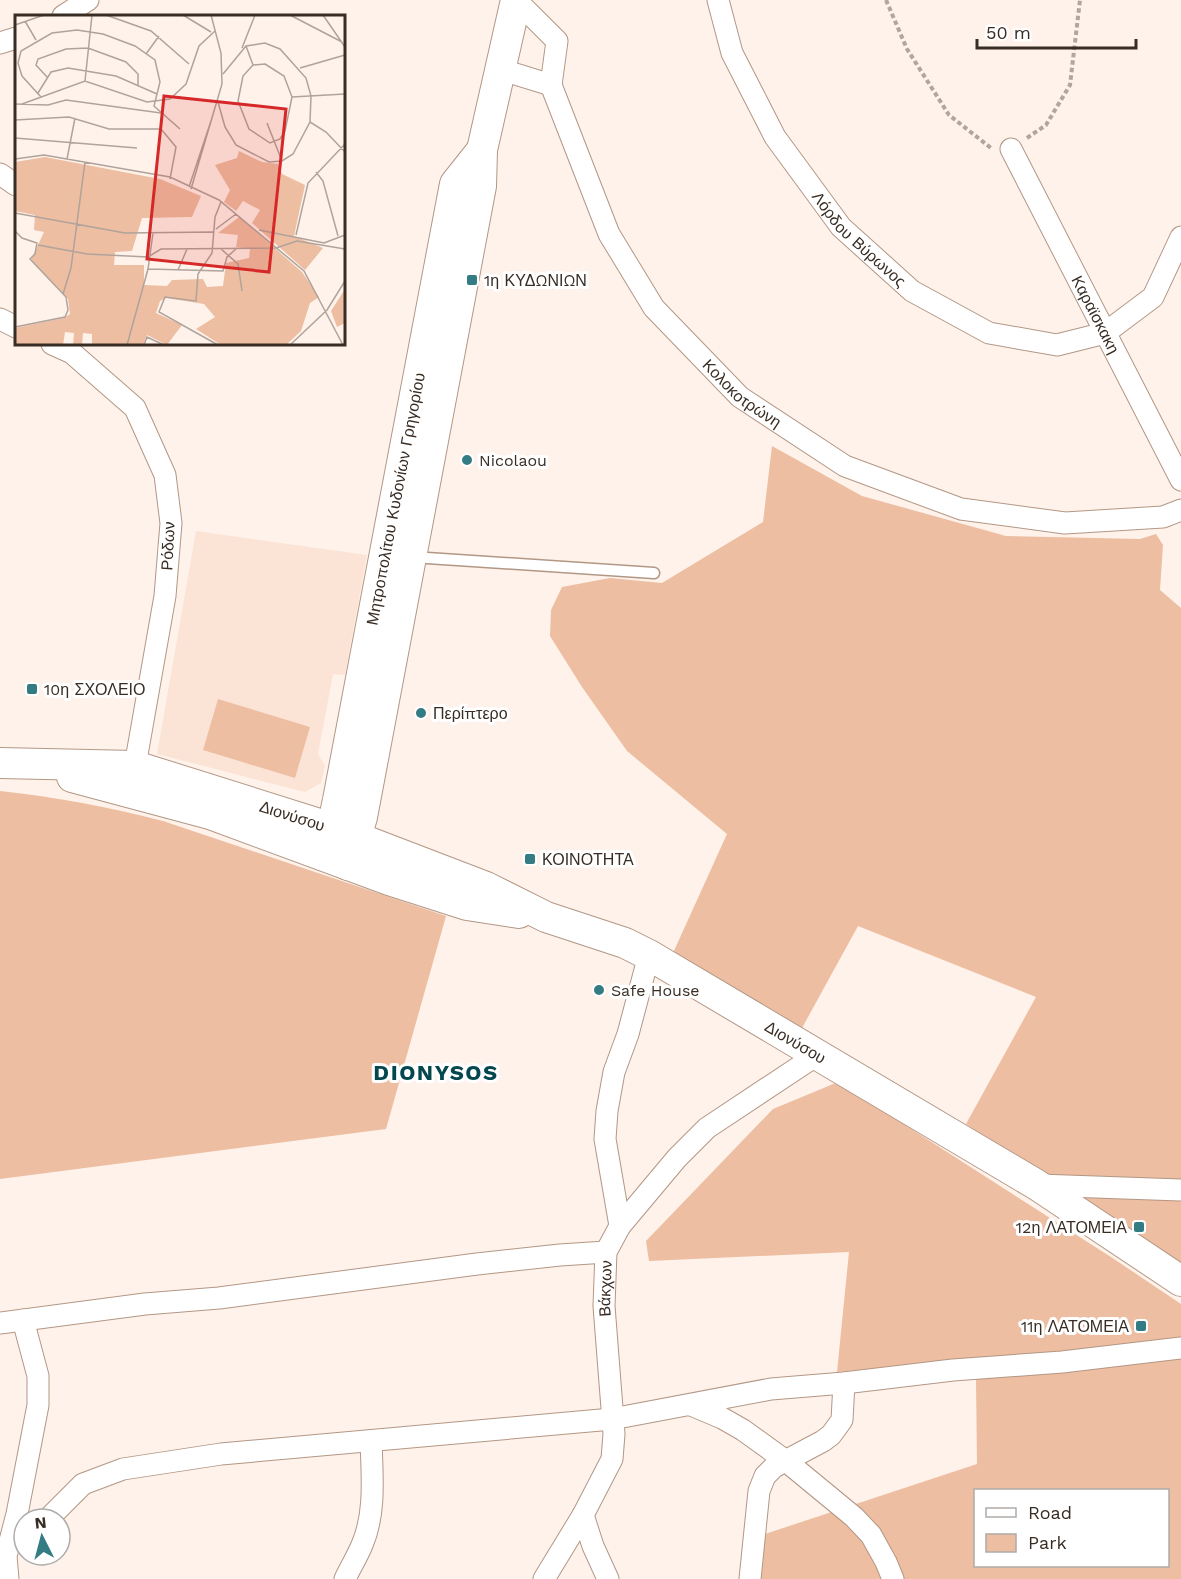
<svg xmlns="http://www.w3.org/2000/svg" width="1181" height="1579" font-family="'Work Sans',sans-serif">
<rect width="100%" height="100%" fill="#fef2ea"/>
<path fill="#fbe4d6" d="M196 531 367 555 345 675 333 674 318 754 325 766 321 783 305 792 157 754Z"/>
<g fill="#edbea1" fill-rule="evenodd">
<path d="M772 446 862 496 1006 536 1140 539 1156 534 1163 545 1160 590 1181 608V1265L966 1124 1036 997 858 926 802 1028 673 953 727 834 627 751 582 687 550 636 551 610 562 587 610 578 662 583 763 522Z"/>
<path d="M218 699 310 727 295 778 203 750Z"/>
<path d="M0 791C56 797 109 807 163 821L446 916 386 1129 0 1179Z"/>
<path d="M838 1082 1114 1259 1181 1304V1579H761L762 1535 977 1464 976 1378 973 1359 837 1372 849 1252 649 1261 646 1241 773 1109ZM976 1490H1168V1566H976Z"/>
</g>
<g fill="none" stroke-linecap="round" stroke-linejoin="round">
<defs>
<path id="lane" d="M412 557 654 573"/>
<g id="street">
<path id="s1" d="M516 0 557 41 551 85 609 234 654 308 740 397 845 466 961 509 1065 523 1163 517 1181 510"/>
<path id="s2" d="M718 0 732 53 775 137 841 227 912 291 989 333 1057 345 1105 333 1153 297 1181 237"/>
<path d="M63 16 88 0"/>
<path d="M0 43 16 38"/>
<path d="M502 70 551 85"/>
<path id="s3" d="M1011 149 1181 480"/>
<path d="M0 174 16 185"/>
<path d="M0 319 16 327"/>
<path d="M52 344 72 353 135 408 165 475 171 523 165 596 135 766V778"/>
<path d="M1038 1185 1181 1190"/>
<path d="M620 1226 605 1139 607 1111 614 1072 628 1034 649 955"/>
<path d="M0 1323 145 1304 219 1298 477 1264 560 1255 606 1252"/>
<path d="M691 1405 722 1418 743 1430 786 1461 854 1517 871 1535 886 1562 893 1579"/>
<path d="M583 1515 593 1546 608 1579"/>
<path d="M48 1519 83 1484 123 1469 221 1454 612 1419 771 1389 844 1383 953 1370 1062 1362 1181 1348"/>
<path d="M8 1579 6 1556 17 1514 38 1405V1376L23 1320"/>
<path d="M345 1579C350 1568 357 1557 362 1545 376 1513 372 1475 371 1441"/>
<path id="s4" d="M544 1579 583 1515 612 1459 614 1434 604 1306 606 1252 620 1226 677 1158 707 1128 817 1055"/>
<path d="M750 1579 759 1491 765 1476 774 1467 823 1441 831 1435 842 1420 844 1383"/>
</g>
<g id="secondary">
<path id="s5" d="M0 763 135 766 332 828 486 887 546 917 625 943 649 955 1037 1185 1181 1281"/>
<path d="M72 777 210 814 389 880 467 905 519 913"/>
<path id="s6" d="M322 855 332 828 338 800 455 184 482 150"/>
<path d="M348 865 362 817 481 186 482 150 516 0"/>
</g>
</defs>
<use href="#lane" stroke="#b39785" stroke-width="13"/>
<use href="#street" stroke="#b39785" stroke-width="23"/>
<use href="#secondary" stroke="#b39785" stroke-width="32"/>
<g stroke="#b1a59d" stroke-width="4" stroke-dasharray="4.5 3" stroke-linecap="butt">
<path d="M886 0 907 49 949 115 991 148"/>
<path d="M1027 138 1046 125 1070 85 1080 0"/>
</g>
<use href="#lane" stroke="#fff" stroke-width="10"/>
<use href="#street" stroke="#fff" stroke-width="21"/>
<use href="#secondary" stroke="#fff" stroke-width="30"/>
</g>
<g fill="#347c84" stroke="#fff" stroke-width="2">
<rect x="466" y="274" width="12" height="12" rx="3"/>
<circle cx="467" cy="460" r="6"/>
<rect x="26" y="683" width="12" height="12" rx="3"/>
<circle cx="421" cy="713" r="6"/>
<rect x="524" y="853" width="12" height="12" rx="3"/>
<circle cx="599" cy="990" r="6"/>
<rect x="1133" y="1221" width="12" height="12" rx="3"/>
<rect x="1135" y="1320" width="12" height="12" rx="3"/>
</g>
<g text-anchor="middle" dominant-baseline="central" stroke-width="6" stroke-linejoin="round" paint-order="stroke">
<g font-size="16" fill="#382d25" stroke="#fff">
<text stroke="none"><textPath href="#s2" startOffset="282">Λόρδου Βύρωνος</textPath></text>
<text stroke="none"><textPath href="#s3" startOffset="186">Καραϊσκακη</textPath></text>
<text stroke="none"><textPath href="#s1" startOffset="472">Κολοκοτρώνη</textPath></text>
<text stroke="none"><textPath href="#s6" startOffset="364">Μητροπολίτου Κυδονίων Γρηγορίου</textPath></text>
<text transform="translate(168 546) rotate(-87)">Ρόδων</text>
<text stroke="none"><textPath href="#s5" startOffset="300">Διονύσου</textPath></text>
<text stroke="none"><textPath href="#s5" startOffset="854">Διονύσου</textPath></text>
<text stroke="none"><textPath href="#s4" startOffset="309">Βάκχων</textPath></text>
</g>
<g font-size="16" fill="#382d25" stroke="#fff" text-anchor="start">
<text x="484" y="280">1η ΚΥΔΩΝΙΩΝ</text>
<text x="479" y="460">Nicolaou</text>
<text x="44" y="689">10η ΣΧΟΛΕΙΟ</text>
<text x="433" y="713">Περίπτερο</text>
<text x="542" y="859">ΚΟΙΝΟΤΗΤΑ</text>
<text x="611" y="990">Safe House</text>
<text x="1127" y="1227" text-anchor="end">12η ΛΑΤΟΜΕΙΑ</text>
<text x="1129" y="1326" text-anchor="end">11η ΛΑΤΟΜΕΙΑ</text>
</g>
<g font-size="22" font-weight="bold" letter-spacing="1.5" fill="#05474e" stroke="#fff">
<text x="436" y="1072">DIONYSOS</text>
</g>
</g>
<g transform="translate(15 15)">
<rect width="330" height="330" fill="#fef2ea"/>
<path d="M224 136 247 147 263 149 267 159 290 170 279 221 308 233 290 255 237 208 245 195 228 186 221 196 209 187 215 175 200 150 222 143ZM30 142 145 164 186 181 177 202 127 203 117 236 100 237 99 250H129V270L152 271 157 265 188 264 192 272 208 271 211 248 234 243 235 234 221 232 223 220 203 218 224 202 287 257 304 282 295 288 286 316 271 330H206L181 314 200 302 189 289 151 283 145 286 141 298 167 310 152 330 132 320 128 330 77 329V319L68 318 67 330H58L59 318 50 317 48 330H0V313L49 303 55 299 53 284 16 245 29 217 19 215 20 200 0 196V147ZM330 274V308L322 312 316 296Z" fill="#edbea1"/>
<path fill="none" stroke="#afa39b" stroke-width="1.5" d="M91 0 136 16 174 49M168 0 196 17M275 0 327 27M308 0 330 32M10 6 21 25M0 10 29 0M231 31 238 50M227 33 240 0M131 39 144 21M250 49 269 61 277 82 270 116 265 124 255 128 234 114 223 86 228 61 238 50ZM285 53 330 40M32 62 21 50 23 44 51 34 73 33 111 47 123 59V70M70 66 77 0M23 78 36 57 53 53 101 61 142 79M26 82 7 61 3 48 6 36 37 18 62 15 88 19 120 31 140 45 145 67 139 91 165 114M277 82 330 79M203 87 210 112 221 130 254 147 267 146 278 139 295 107 296 81 291 63 265 34 250 28 231 31 208 59M0 89 33 90 51 85 146 98M7 89 70 66 132 87 155 84 171 69 184 31 200 16M0 105 54 102 94 114H146L161 132 155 164M295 107 311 117 330 137M252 108 267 146M0 123 122 133M0 144 29 140 155 162 204 185 289 256 328 330M52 144 60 103M301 157 308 166 323 221M174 172 197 103M176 174 207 69 206 38 196 0M0 198 110 218 198 217M201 214 221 199M244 215 309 228 330 220M0 216 7 223 22 228 20 239 15 244 51 282 53 295 50 302 0 312M281 220 293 168 330 129M23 230 72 239 133 242 146 234 261 233 282 226 330 234M206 234 223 249 227 276M133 254 208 256 212 242 222 233M163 255 172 234M48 279 56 253 70 147M112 330 133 254 138 218M129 330 132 322 149 330M203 330 144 297 150 282 181 286 183 259 197 238 200 202 206 187M275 330 312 295 330 266"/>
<path fill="#d62828" fill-opacity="0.15" stroke="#d62828" stroke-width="3" d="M149 81 271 94 254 257 132 244Z"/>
<rect width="330" height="330" fill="none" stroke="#382d25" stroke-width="3"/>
</g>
<rect x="974" y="1489" width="195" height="78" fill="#ffffff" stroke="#afaba8" stroke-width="1.5"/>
<rect x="986" y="1508" width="30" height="9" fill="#ffffff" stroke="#afaba8" stroke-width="1.5"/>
<text x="1028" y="1519" font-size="18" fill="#382d25">Road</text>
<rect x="986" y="1534" width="30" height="18" fill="#edbea1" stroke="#afaba8" stroke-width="1.5"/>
<text x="1028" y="1549" font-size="18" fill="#382d25">Park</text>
<g transform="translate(42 1537) rotate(354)"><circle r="28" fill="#ffffff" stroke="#afaba8" stroke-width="1.5"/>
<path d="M0-4.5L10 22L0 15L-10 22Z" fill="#347c84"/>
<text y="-9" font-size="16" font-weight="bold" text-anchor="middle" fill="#382d25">N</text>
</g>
<path d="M977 39v9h159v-9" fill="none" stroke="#382d25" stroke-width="3"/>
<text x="986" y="39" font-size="18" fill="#382d25" stroke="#ffffff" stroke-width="4.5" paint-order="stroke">50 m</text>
</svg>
